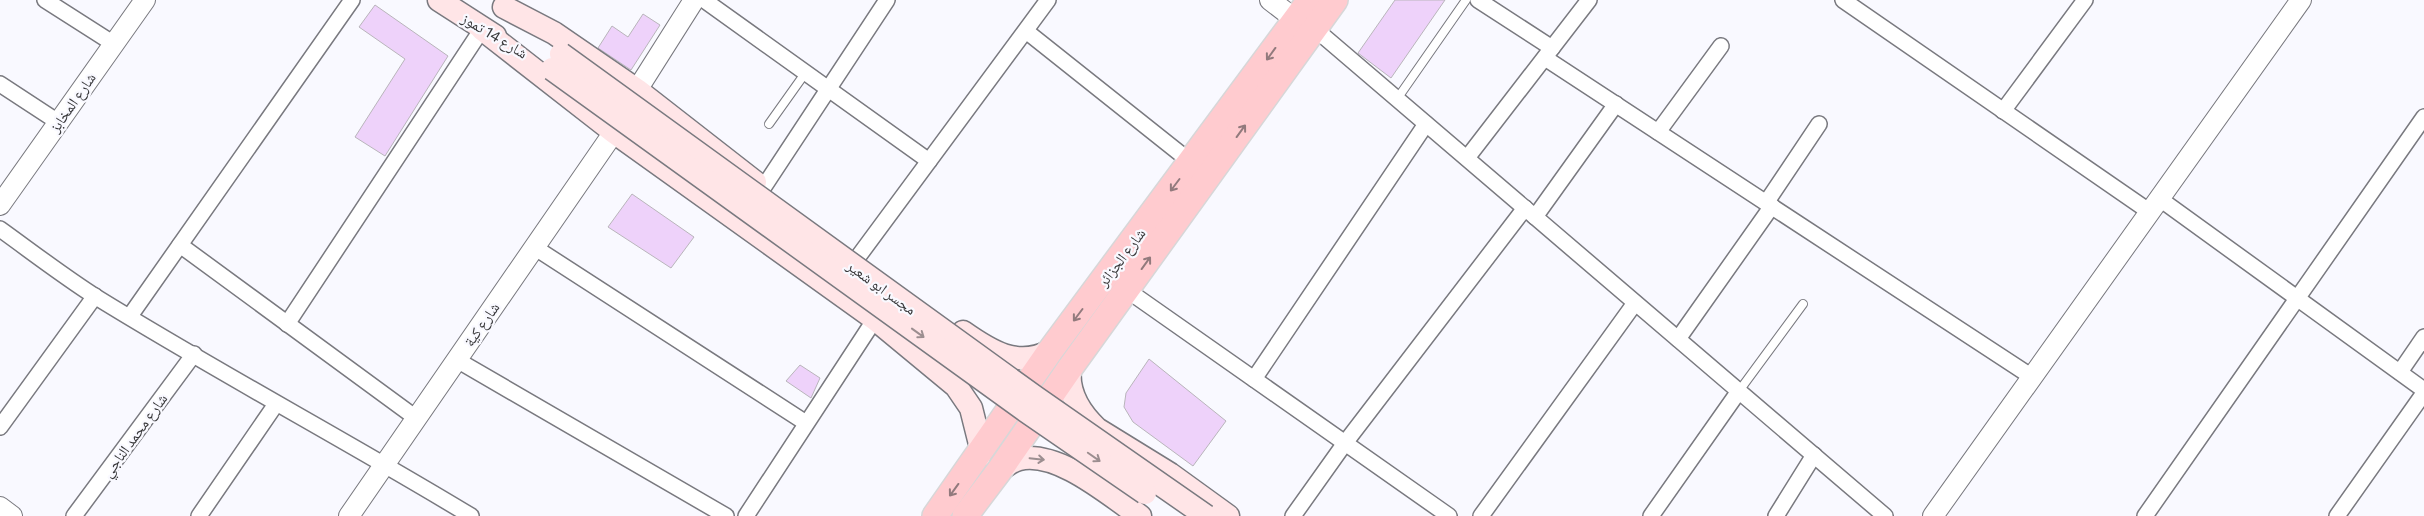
<svg xmlns="http://www.w3.org/2000/svg" width="2424" height="516" font-family="Commissioner,'Noto Naskh Arabic',sans-serif">
<rect width="100%" height="100%" fill="#f9f9ff"/>
<g fill="#eed2fa" stroke="#b9b5bb">
<path d="M1395 0H1445L1391 78 1358 53Z"/>
<path d="M375 5 448 56 385 156 355 137 405 59 359 27Z"/>
<path d="M643 14 660 25 631 70 598 48 612 26 628 37Z"/>
<path d="M632 194 694 237 671 268 608 227Z"/>
<path d="M1149 359 1226 421 1193 466 1133 422 1124 407 1126 393Z"/>
<path d="M800 365 820 378 811 398 786 381Z"/>
</g>
<g fill="none" stroke-linecap="round" stroke-linejoin="round">
<defs>
<g id="service">
<path d="M1397 99 1466 0"/>
<path d="M769 124 806 72"/>
<path d="M1739 391 1803 304"/>
</g>
<g id="minor">
<path d="M45 0 114 44"/>
<path d="M704 0 929 161"/>
<path d="M1478 0 1552 48"/>
<path d="M1843 0 2150 212"/>
<path d="M1314 28 1885 516"/>
<path d="M1026 31 1192 163"/>
<path d="M1545 58 2032 377"/>
<path d="M0 84 58 122"/>
<path d="M2003 111 2085 0"/>
<path d="M1658 132 1721 46"/>
<path d="M1467 158 1589 0"/>
<path d="M763 188 887 0"/>
<path d="M2160 199 2424 390"/>
<path d="M1766 203 1819 124"/>
<path d="M1535 217 1616 104"/>
<path d="M0 229C32 252 63 276 96 297 219 373 347 441 471 516"/>
<path d="M180 245 416 418"/>
<path d="M534 247 806 423"/>
<path d="M858 257 1048 0"/>
<path d="M1127 290 1449 516"/>
<path d="M130 316 352 0"/>
<path d="M287 324 482 29"/>
<path d="M1678 339 1772 206"/>
<path d="M457 360 726 516"/>
<path d="M2400 372 2424 337"/>
<path d="M1254 379 1426 124"/>
<path d="M0 427 95 296"/>
<path d="M74 516 194 354"/>
<path d="M199 516 276 404"/>
<path d="M746 516 875 319"/>
<path d="M1293 516 1345 443 1525 208"/>
<path d="M1481 516 1635 303"/>
<path d="M1651 516 1739 391"/>
<path d="M1776 516 1814 455"/>
<path d="M2145 516 2424 117"/>
<path d="M2337 516 2424 393"/>
</g>
<g id="tertiary">
<path d="M1270 0 1296 20"/>
<path d="M637 90 694 0"/>
<path d="M0 205 145 0"/>
<path d="M0 507 12 516"/>
<path d="M349 516 614 132"/>
<path d="M1933 516 2301 0"/>
</g>
<g id="secondary">
<path d="M439 0 495 36"/>
<path d="M504 7 554 33 637 90 755 182"/>
<path d="M482 29 614 132 875 319 956 386 971 408 980 444 979 456"/>
<path d="M963 332C990 351 1018 369 1050 351"/>
<path d="M1070 368C1067 392 1080 413 1097 429L1170 474 1228 516"/>
<path d="M999 471C1005 466 1011 461 1019 459 1058 450 1109 495 1140 516"/>
</g>
<g id="primary">
<path d="M935 516 1050 351 1310 0"/>
<path d="M965 516 999 471 1070 368 1335 0"/>
</g>
</defs>
<use href="#service" stroke="#79797f" stroke-width="10"/>
<use href="#minor" stroke="#79797f" stroke-width="18"/>
<use href="#tertiary" stroke="#79797f" stroke-width="22"/>
<use href="#secondary" stroke="#79797f" stroke-width="25"/>
<use href="#primary" stroke="#d7d7d8" stroke-width="28"/>
<use href="#service" stroke="#fff" stroke-width="8"/>
<use href="#minor" stroke="#fff" stroke-width="15"/>
<use href="#tertiary" stroke="#fff" stroke-width="20"/>
<use href="#secondary" stroke="#ffe5e7" stroke-width="22"/>
<use href="#primary" stroke="#ffcbcf" stroke-width="25"/>
<defs>
<g id="secondary-bridge">
<path d="M561 54 1035 397 1206 516"/>
<path d="M552 69 1026 411 1145 493"/>
</g>
</defs>
<use href="#secondary-bridge" stroke="#79797f" stroke-width="25" stroke-linecap="butt"/>
<use href="#secondary-bridge" stroke="#ffe5e7" stroke-width="22"/>
</g>
<defs><path id="oneway-shaft" d="M-6 0H5M1.5-3L5.5 0L1.5 3" fill="none" stroke-width="1.6" stroke-linecap="round" stroke-linejoin="round" transform="scale(1.25)"/></defs>
<g stroke="#927a7d">
<use href="#oneway-shaft" transform="translate(1271 54) rotate(126)"/>
<use href="#oneway-shaft" transform="translate(1241 131) rotate(-54)"/>
<use href="#oneway-shaft" transform="translate(1175 185) rotate(127)"/>
<use href="#oneway-shaft" transform="translate(1146 263) rotate(-54)"/>
<use href="#oneway-shaft" transform="translate(1078 315) rotate(127)"/>
<use href="#oneway-shaft" transform="translate(954 490) rotate(126)"/>
</g>
<g stroke="#9c8e90">
<use href="#oneway-shaft" transform="translate(918 333) rotate(36)"/>
<use href="#oneway-shaft" transform="translate(1094 457) rotate(35)"/>
<use href="#oneway-shaft" transform="translate(1037 459) rotate(6)"/>
</g>
<g text-anchor="middle" dominant-baseline="central" stroke-width="4.5" stroke-linejoin="round" paint-order="stroke">
<g font-size="15" fill="#38383a" stroke="#f9f9ff">
<text transform="translate(495 35) rotate(31)">شارع 14 تموز</text>
<text transform="translate(72 102) rotate(-55)">شارع المخابز</text>
<text transform="translate(1121 257) rotate(-53)">شارع الجزائر</text>
<text transform="translate(882 287) rotate(36)">مجسر ابو شعير</text>
<text transform="translate(481 324) rotate(-55)">شارع كية</text>
<text transform="translate(134 435) rotate(-54)">شارع محمد الناجي</text>
</g>
</g>
</svg>
